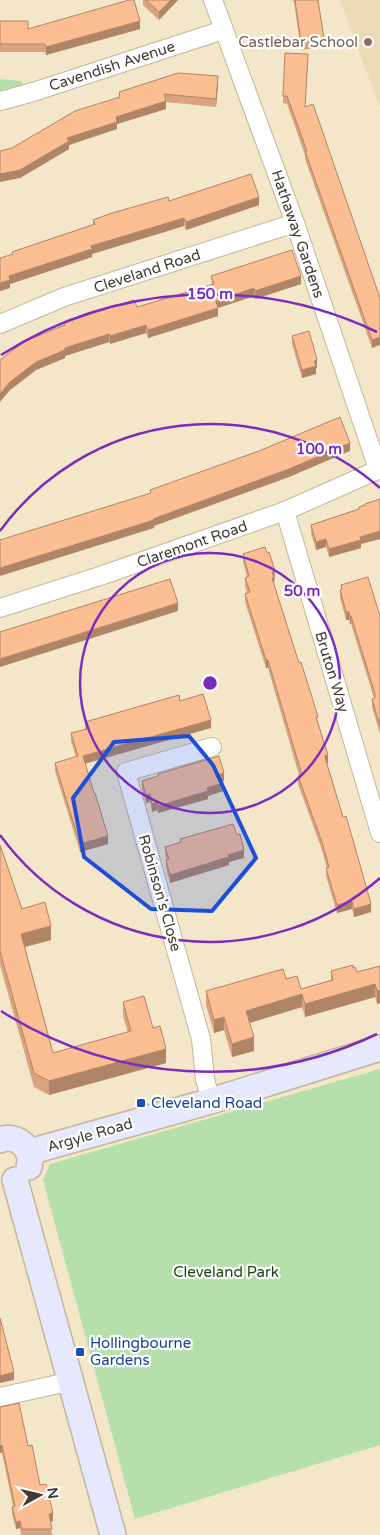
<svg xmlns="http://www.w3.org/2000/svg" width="380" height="1535" font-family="'Varela Round',sans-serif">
<rect width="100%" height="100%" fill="#f4e6c9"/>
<path fill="#ebdab6" d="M340 0H380V107L371 84Z"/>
<g fill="#b5e0ab">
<path d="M0 79 21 81 25 86 0 92Z"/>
<path d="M380 1069V1445L135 1519 43 1180 50 1164Z"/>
</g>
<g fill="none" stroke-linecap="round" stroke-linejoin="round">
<defs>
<g id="street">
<path d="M213 0 295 223 378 469"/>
<path d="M0 101 33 92 223 30"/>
<path d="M0 324 64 297 295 223"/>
<path d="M285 511 380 833"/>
<path d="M0 608 103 575 285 511 380 469"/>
<path d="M211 1101 205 1079 201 1039 126 772 212 747"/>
<path d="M0 1397 72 1381"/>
</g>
<g id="secondary">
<path d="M0 1140C17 1133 34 1149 29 1167"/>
<path d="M29 1152 211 1101 380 1048"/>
<path d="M15 1180 113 1535"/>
</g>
</defs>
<use href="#street" stroke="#c4b69a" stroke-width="20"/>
<use href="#secondary" stroke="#c4b69a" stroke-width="28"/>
<use href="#street" stroke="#fff" stroke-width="18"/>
<use href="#secondary" stroke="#e6e8fd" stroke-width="25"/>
</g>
<g fill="#d8a37e">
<path d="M143 0H178L159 20 143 5Z"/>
<path d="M292 0H318L324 39V47L301 50 294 2Z"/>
<path d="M0 21 28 29H140L46 55 45 52H0Z"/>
<path d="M308 62 305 107 380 298 372 348 305 159V155L287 104 283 103V96Z"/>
<path d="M218 84 216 107 166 102V109L117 124V129L69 145V149L20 178 12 148 119 97V92Z"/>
<path d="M169 201 259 205 186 230 184 226 92 254V257L10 284V288L0 291 12 254V252L93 225V220Z"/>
<path d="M211 276 301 284 255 299 254 296 218 308V316L148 338 146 333 110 344 109 342 65 356V358L36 370 10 390 0 360 64 325V323L137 307 212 284Z"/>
<path d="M292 336 317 368H316V374L302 378 292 344Z"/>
<path d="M380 499 361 544V548L329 557 326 547 316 550 311 533V525L359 509V507L365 505V504Z"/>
<path d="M243 554 275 579 274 580V585L318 723 328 763H327L371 912 354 917 352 909 337 913 326 876 327 868 322 850 298 784V776L299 775 268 668H266L245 602V594L247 593 245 586V578L247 577 243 562Z"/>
<path d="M341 585 379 613H380V734L372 707V699L374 698 351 624H350L349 620H346L340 598V590L341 589Z"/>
<path d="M180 701 211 728 85 764 108 844 80 852 55 771V763L76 757 71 741V733L85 729V722Z"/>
<path d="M158 774 224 781H222L223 791 208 796V799L158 813 157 810 152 812 150 802 146 803 142 789V781L158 776Z"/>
<path d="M180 839 244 858 229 862V865L170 883 166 868V860H167L165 855V847L180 843Z"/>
<path d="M0 845 22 909 51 940 25 947 53 1053 128 1032 123 1016V1002L153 1028 166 1063 49 1095 34 1087 0 965Z"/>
<path d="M380 966V1003L377 1004 375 997 305 1017 302 1007 249 1023 254 1051 232 1057 224 1030 214 1033 206 1005V991L286 979 301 989 331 980V971L353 968 357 972Z"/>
<path d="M0 1407 28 1446 40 1485 53 1521 50 1522 52 1535H21L20 1528 16 1529 12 1514V1507L13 1506 2 1453H0Z"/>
</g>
<g fill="#b08567">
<path d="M171 0H178L159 20V12Z"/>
<path d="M140 21V29L46 55V47Z"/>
<path d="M218 76V84L216 107V99Z"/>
<path d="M166 101V109L117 124V129L69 145V149L20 178 0 182V174L67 138 116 117Z"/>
<path d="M259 197V205L186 230V222Z"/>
<path d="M184 218V226L92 254V257L10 284V288L0 291V283L9 276 91 246Z"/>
<path d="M301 276V284L255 299V291Z"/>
<path d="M254 288V296L218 308V316L148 338V330L216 301Z"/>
<path d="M146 325V333L110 344V336Z"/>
<path d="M109 334V342L65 356V358L36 370 10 390 0 402V394L10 382 36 362 65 348Z"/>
<path d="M380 337V345L372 348V340Z"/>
<path d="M317 360V368H316V374L302 378V370L314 361Z"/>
<path d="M350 443V451L289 477 154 526V528L0 576V578V568L153 519Z"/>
<path d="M380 531V539L361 544V548L329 557V549L360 537Z"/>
<path d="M326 539V547L316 550V542Z"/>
<path d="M275 571 274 586H272V572Z"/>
<path d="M178 603V611L0 667V659Z"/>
<rect x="346" y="612" width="3" height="8"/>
<rect x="350" y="616" width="1" height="8"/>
<rect x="266" y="660" width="2" height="8"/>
<path d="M211 720V728L83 764V756Z"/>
<rect x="325" y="755" width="3" height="8"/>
<path d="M224 773V781L220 782V774Z"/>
<path d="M223 783V791L208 796V799L158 813V806L207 788Z"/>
<path d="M150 794V802L146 803V795Z"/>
<path d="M157 802V810L152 812V804Z"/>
<path d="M108 836V844L80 852V844Z"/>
<path d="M244 850V858L229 862V865L170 883V875L228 855Z"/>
<path d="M352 901V909L337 913V905Z"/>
<path d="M371 904V912L354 917V909Z"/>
<path d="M51 926V940L21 948V934Z"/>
<path d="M375 984V997L305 1017V1004Z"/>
<path d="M380 990V1003L377 1004V991Z"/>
<path d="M302 994V1007L246 1024V1011Z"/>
<path d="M224 1017V1030L214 1033V1020Z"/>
<path d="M254 1037V1051L232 1057V1044Z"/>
<path d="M166 1049V1063L49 1095V1081Z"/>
<path d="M14 1372V1380L0 1383V1376Z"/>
<path d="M2 1445V1453H0V1446Z"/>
<path d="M53 1513V1521L49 1522V1514Z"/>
<path d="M20 1521V1528L16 1529V1522Z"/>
</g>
<g fill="#fbbe93" stroke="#b08567">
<path d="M129 0H134L140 21 46 47 45 44H0V21H28V29Z"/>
<path d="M146 0H171L159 12Z"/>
<path d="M295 0H318L324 39 301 42Z"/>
<path d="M285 53 308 54 305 107 313 104 380 298V337L372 340 305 151H307L287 96H283Z"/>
<path d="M178 73 218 76 216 99 164 94 166 101 116 117 117 122 67 138 69 141 20 170 0 174V151L12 148 75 111 120 97 119 92Z"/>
<path d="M251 174 259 197 186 222 184 218 91 246 92 249 9 276 10 280 0 283V258L13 254 12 252 95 224 93 220 109 214 168 197 169 201Z"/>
<path d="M292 250 301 276 255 291 254 288 216 301 218 308 148 330 146 325 110 336 109 334 65 348V350L36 362 10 382 0 394V360L25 341 65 325 64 323 134 300 137 307 214 284 211 276Z"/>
<path d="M309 331 317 360 314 361 316 366 302 370 292 336Z"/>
<path d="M340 417 350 443 289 469 153 519 154 520 0 568V540L151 493 150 490 259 451Z"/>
<path d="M380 499V531L360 537 361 540 329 549 326 539 316 542 311 525 359 509V507L365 505V504Z"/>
<path d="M265 547 267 553 269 552 275 571 272 572 274 578H272L297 657 299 663 301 662 315 707 318 717H316L328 755H325L326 761 343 817 346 816 349 826 371 904 354 909 352 901 337 905 326 868 329 867 322 842 298 776 302 775 268 660H266L245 594 250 592 245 578 249 576 243 554Z"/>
<path d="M368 577 379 613H380V726L372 699 375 698V694L351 616H350L349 612H346L340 590 342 589 341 585Z"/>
<path d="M170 579 178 603 0 659V632Z"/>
<path d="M203 694 211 720 83 756 94 793H95L108 836 80 844 55 763 78 756 71 733 87 729 85 722 179 695 180 701Z"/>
<path d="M219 756 224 773 220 774 223 783 207 788 208 791 158 806 157 802 152 804 150 794 146 795 142 781 158 776V774Z"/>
<path d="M233 824 237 835 240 834 244 850 228 855 229 857 170 875 166 860 169 859 165 847 181 842 180 839Z"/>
<path d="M0 845 22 909 45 902 51 926 21 934 53 1053 131 1031 123 1002 144 996 153 1028 160 1026 166 1049 49 1081 34 1073 0 951Z"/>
<path d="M353 965V968L355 967 357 972 380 966V990L377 991 375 984 305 1004 302 994 246 1011 254 1037 232 1044 224 1017 214 1020 206 991 283 969 286 979 297 976 301 989 333 980 331 971Z"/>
<path d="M0 1318 14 1372 0 1376Z"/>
<path d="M19 1403 28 1446 32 1445 40 1485 46 1484 53 1513 49 1514 52 1529H22L20 1521 16 1522 12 1507 15 1506 2 1445 0 1446V1407Z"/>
</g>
<path fill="#1d4ed8" fill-opacity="0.2" stroke="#1d4ed8" stroke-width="4" stroke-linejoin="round" d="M189 736 213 765 256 858 212 911 151 909 84 857 73 798 114 742Z"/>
<g fill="none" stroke="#7b2cbf" stroke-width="2.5">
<circle cx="210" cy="683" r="130"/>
<path d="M380 878A259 259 0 0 1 0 835M0 531A259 259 0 0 1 380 488"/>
<path d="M377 1034A389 389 0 0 1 1 1011M1 355A389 389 0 0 1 377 332"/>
</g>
<circle fill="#8d6e63" stroke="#fff" stroke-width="2" cx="368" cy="42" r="5"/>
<g fill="#1a4fb4" stroke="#fff" stroke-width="2">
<rect x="136" y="1098" width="10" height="10" rx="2.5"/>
<rect x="75" y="1347" width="10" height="10" rx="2.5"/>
</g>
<g text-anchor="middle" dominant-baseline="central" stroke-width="4.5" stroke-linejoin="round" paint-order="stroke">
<g font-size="15" fill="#785e54" stroke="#fff" text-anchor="end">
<text x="358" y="42">Castlebar School</text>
</g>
<g font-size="15" fill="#413b30" stroke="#fff">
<text transform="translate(112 66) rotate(-18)">Cavendish Avenue</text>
<text transform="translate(298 234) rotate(71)">Hathaway Gardens</text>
<text transform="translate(147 271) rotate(-18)">Cleveland Road</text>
<text transform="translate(192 544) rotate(-19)">Claremont Road</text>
<text transform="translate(332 672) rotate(73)">Bruton Way</text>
<text transform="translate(160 893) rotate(74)">Robinson's Close</text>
<text transform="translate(90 1135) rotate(-16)">Argyle Road</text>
</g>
<g font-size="15" fill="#164399" stroke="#fff" text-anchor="start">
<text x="151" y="1103">Cleveland Road</text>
<text x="90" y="1343">Hollingbourne<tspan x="90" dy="17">Gardens</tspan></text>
</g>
<g font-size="15" fill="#1b4610" stroke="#fff">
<text x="226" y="1272">Cleveland Park</text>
</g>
</g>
<circle cx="210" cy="683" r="8" fill="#7b2cbf" stroke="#fff" stroke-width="2.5"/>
<g font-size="15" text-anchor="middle" font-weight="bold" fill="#7b2cbf" stroke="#fff" stroke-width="4.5" stroke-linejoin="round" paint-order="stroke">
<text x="210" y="299">150 m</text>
<text x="319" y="454">100 m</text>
<text x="302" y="596">50 m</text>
</g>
<g transform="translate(40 1495) rotate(82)" stroke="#ffffff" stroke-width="4" paint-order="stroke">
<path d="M0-4L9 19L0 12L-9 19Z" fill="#413b30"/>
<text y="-8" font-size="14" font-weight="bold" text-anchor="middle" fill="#413b30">N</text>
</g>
</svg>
